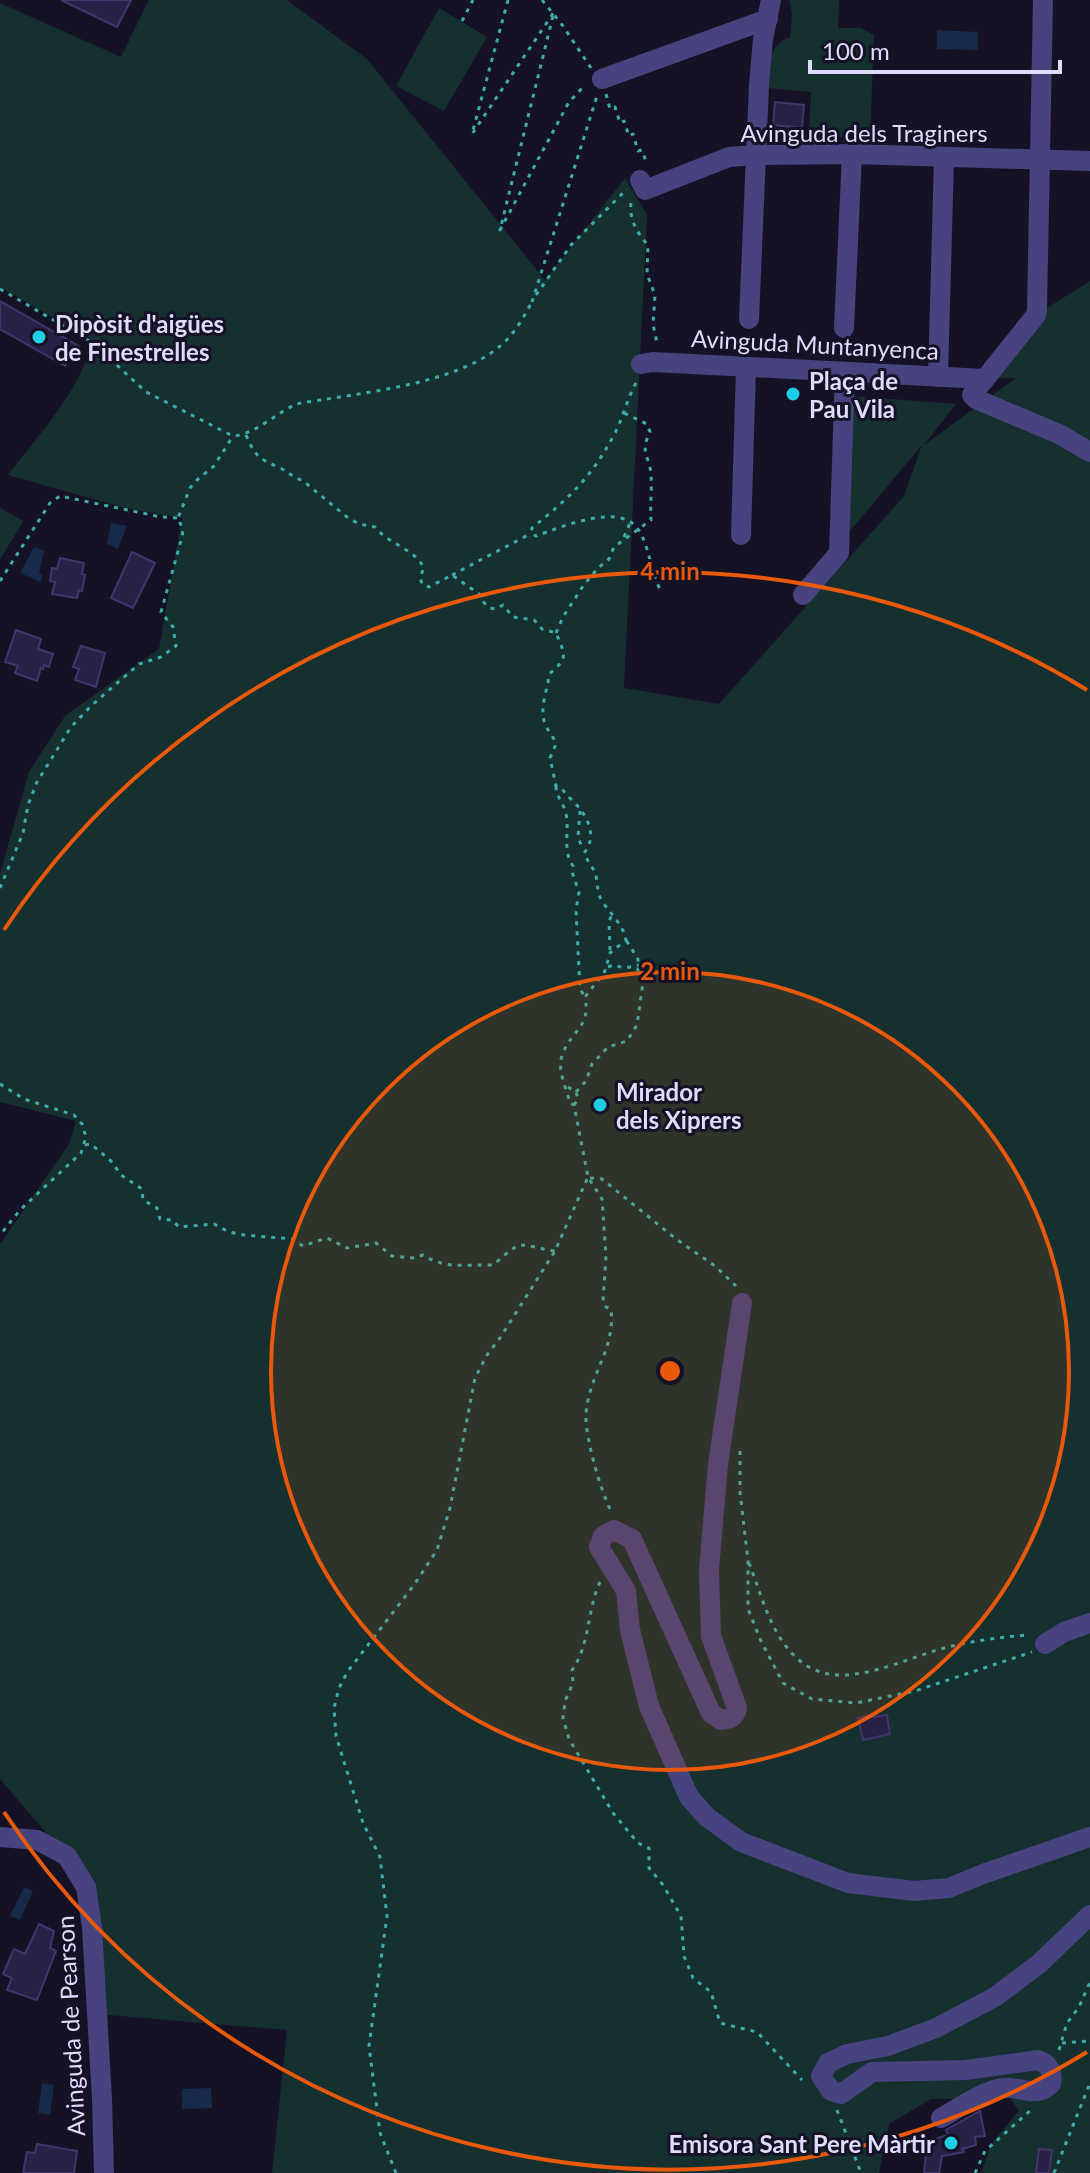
<svg xmlns="http://www.w3.org/2000/svg" width="1090" height="2173" font-family="Lato,sans-serif">
<rect width="100%" height="100%" fill="#161226"/>
<g fill="#162f2f">
<path d="M149 0H287L367 59 545 280 625 178 647 215 624 688 719 704 904 496 922 445 845 537 851 396 956 404 924 445 1016 378 985 379 1036 315 1090 281V2173H981L991 2144 1019 2111 1010 2098 931 2099 889 2124 879 2173H272L287 2030 97 2014 92 1927 66 1856 0 1779V1244L69 1144 76 1121 0 1102V873L29 772 65 716 159 649 182 518 125 508 8 475C34 441 88 381 91 339L0 287V3L121 57Z"/>
<path d="M789 0H839L838 28H861L874 35 870 138 809 136 811 92 768 88C769 68 767 45 790 37L792 13Z"/>
<path d="M439 8 487 37 444 111 396 86Z"/>
<path d="M0 508 23 521 0 560Z"/>
</g>
<g fill="#172a4a">
<path d="M937 30 978 32V50L937 49Z"/>
<path d="M111 523 127 526 118 549 107 544Z"/>
<path d="M34 547 44 551 39 573 42 575 41 582 20 573Z"/>
<path d="M24 1887 33 1891 20 1920 10 1916Z"/>
<path d="M42 2083 54 2085 50 2115 38 2113Z"/>
<path d="M211 2088 212 2108 182 2109V2089Z"/>
</g>
<g fill="#282145" stroke="#41356e" stroke-width="2">
<path d="M61 0H131L117 27Z"/>
<path d="M775 102 804 105 802 128 773 125Z"/>
<path d="M0 301 79 346 65 366 0 329Z"/>
<path d="M132 552 155 563 133 608 111 598Z"/>
<path d="M60 558 84 563 82 574 85 575 82 591 79 590 77 598 52 594 55 582 50 581 52 568 57 569Z"/>
<path d="M16 630 41 639 38 649 53 654 49 667 44 665 43 669 41 668 37 681 15 673 18 666 5 662Z"/>
<path d="M81 646 105 653 96 687 75 680 79 669 73 667Z"/>
<path d="M875 1714V1717L887 1715 890 1734 863 1740 858 1718Z"/>
<path d="M39 1924 54 1931 50 1948 56 1951 37 2000 7 1990 12 1978 3 1974 14 1949 25 1954Z"/>
<path d="M980 2111 985 2136 975 2137 976 2145 962 2149 964 2152 942 2156 939 2173H924L927 2141 948 2135 946 2130Z"/>
<path d="M37 2144 77 2151 74 2173H23L27 2152 35 2153Z"/>
<path d="M1039 2149 1052 2150 1049 2173H1036Z"/>
</g>
<g fill="none" stroke-linecap="round" stroke-linejoin="round">
<g stroke="#3eaca7" stroke-width="3" stroke-dasharray="4 6" stroke-linecap="butt">
<path d="M508 0 472 134 554 12 500 230 569 102 585 85"/>
<path d="M542 0 563 26 591 68"/>
<path d="M462 21 473 0"/>
<path d="M606 94 610 109 615 107 620 123 624 121 629 136 633 134 638 151 642 150 647 164"/>
<path d="M631 203C629 219 637 233 648 245L647 274 655 295 653 324 657 343"/>
<path d="M0 289 93 343 146 392 233 436C256 434 275 414 296 404 357 393 451 386 499 347 514 335 523 318 532 302"/>
<path d="M536 295 571 245 627 189"/>
<path d="M532 302 597 96"/>
<path d="M636 383C627 399 623 418 614 435 591 478 569 498 532 528L531 533 536 536C561 527 619 502 638 529 650 547 650 571 660 589"/>
<path d="M246 435C255 456 258 458 278 467 288 471 292 478 302 480L347 517 359 524 375 527C389 545 414 548 424 568L420 577 422 584 429 587 452 575 479 594 482 601 490 608 496 609 503 605 513 617 534 620 542 629 556 633C566 657 568 658 549 674 548 690 540 704 544 721 546 729 553 735 556 744L550 758 556 786C565 789 564 794 571 799 586 813 599 835 584 853 587 861 594 868 596 876 598 885 597 893 602 901 611 915 623 924 626 940L610 953 605 971 585 997C591 1027 572 1030 563 1053 556 1068 566 1087 570 1103L574 1105 588 1177 602 1199 606 1256 603 1301 606 1307 611 1309C614 1337 603 1356 594 1380 590 1391 586 1405 586 1416 585 1437 601 1492 611 1511"/>
<path d="M624 537 630 523"/>
<path d="M452 575 530 534"/>
<path d="M0 581 50 503 60 496 161 517 178 518"/>
<path d="M556 633 563 617 583 586 598 568 609 559 614 547 651 520C650 505 652 489 651 475 650 456 639 454 650 432L647 424 624 413"/>
<path d="M556 786C556 796 562 801 565 810 571 829 561 848 573 866L572 872 579 892 576 910 580 989 585 997"/>
<path d="M580 811 578 837 583 850"/>
<path d="M0 888 23 833 28 805 37 782 71 727 91 706 139 664 161 657 176 646 173 627 161 612 182 537 183 530 178 518 190 488 197 480 214 466 233 436"/>
<path d="M610 950 609 921 612 915"/>
<path d="M608 967 613 965 625 968 639 965"/>
<path d="M0 1084 24 1099 74 1115 82 1124 86 1137 81 1153 20 1210 0 1235"/>
<path d="M568 1087 576 1092 578 1099 574 1105"/>
<path d="M576 1092 586 1081 592 1064 608 1047 627 1041 637 1025 643 982 638 971V959L626 940"/>
<path d="M85 1145 91 1144 111 1161 121 1175 142 1189 143 1200 157 1208 160 1219 172 1220 179 1227 214 1224 229 1232 244 1235 293 1239 303 1246 327 1238 347 1248 376 1243 392 1256 413 1258 423 1255C446 1270 467 1264 493 1265 525 1237 516 1245 555 1251"/>
<path d="M590 1178 602 1179 676 1239 715 1266 736 1286"/>
<path d="M740 1451V1492L748 1561V1609L761 1641 783 1683 812 1699 856 1703 915 1691 1032 1652"/>
<path d="M749 1563C762 1596 771 1637 799 1660 839 1695 902 1659 944 1648 972 1641 1000 1637 1029 1635"/>
<path d="M600 1582C587 1610 590 1645 572 1670L573 1683 565 1701 563 1718 569 1739 613 1813 638 1843 649 1848V1868L663 1885 681 1916 684 1956 693 1978 711 1992 720 2023 757 2032 802 2080"/>
<path d="M1062 2043 1090 2041"/>
<path d="M1059 2050 1067 2023 1079 2007 1090 1982"/>
<path d="M837 2110 861 2173"/>
<path d="M396 2173 380 2133 369 2046 387 1916 380 1857 363 1823 336 1736 334 1708 339 1688 348 1671 414 1585 437 1550 450 1508 475 1378 487 1355 500 1338 555 1251 588 1177"/>
<path d="M975 2173 985 2151 1032 2109"/>
<path d="M1054 2173 1090 2083"/>
</g>
<g stroke="#46437f" stroke-width="20">
<path d="M1043 0 1037 309 1036 315 972 395 976 399 1061 435 1090 452"/>
<path d="M602 79 768 19"/>
<path d="M640 180 645 190 729 157 756 155 852 154 1090 161"/>
<path d="M749 319 759 85 763 39 771 0"/>
<path d="M844 328 852 154"/>
<path d="M641 364 653 362 985 379"/>
<path d="M938 377 944 158"/>
<path d="M741 535 746 367"/>
<path d="M803 595 839 553 845 372"/>
<path d="M742 1303 718 1464 709 1570 711 1636 737 1708C735 1717 731 1719 721 1720L711 1713 632 1539 614 1530 603 1536 599 1547 626 1591 630 1630 649 1706 689 1797 707 1817 741 1842 848 1883 914 1891 949 1888 983 1874 1090 1837"/>
<path d="M1045 1644 1064 1632 1090 1623"/>
<path d="M0 1837 37 1840 67 1856 86 1887 92 1927 102 2099 104 2173"/>
<path d="M941 2118C959 2108 982 2091 1003 2088 1021 2086 1036 2099 1051 2084 1053 2073 1050 2064 1038 2060L966 2070 872 2072 841 2094 831 2091 821 2076 828 2063 847 2054 888 2046 936 2028 995 1997 1040 1963 1090 1915"/>
</g>
</g>
<circle cx="670" cy="1371" r="399" fill="#e8590c" fill-opacity=".12"/>
<g fill="none" stroke="#e8590c" stroke-width="4">
<circle cx="670" cy="1371" r="399"/>
<path d="M1087 2052A799 799 0 0 1 4 1812M4 930A799 799 0 0 1 1087 690"/>
</g>
<g fill="#1dcee5" stroke="#161226" stroke-width="3">
<circle cx="39" cy="337" r="8"/>
<circle cx="793" cy="394" r="8"/>
<circle cx="600" cy="1105" r="8"/>
<circle cx="951" cy="2143" r="8"/>
</g>
<g text-anchor="middle" dominant-baseline="central" stroke-width="6" stroke-linejoin="round" paint-order="stroke">
<g font-size="24" fill="#dfdbfb" stroke="#161226">
<text x="864" y="132">Avinguda dels Traginers</text>
<text transform="translate(815 344) rotate(3)">Avinguda Muntanyenca</text>
<text transform="translate(70 2026) rotate(-93)">Avinguda de Pearson</text>
</g>
<g font-size="24" font-weight="bold" fill="#dfdbfb" stroke="#161226" text-anchor="start">
<text x="55" y="323">Dipòsit d'aigües<tspan x="55" dy="28">de Finestrelles</tspan></text>
<text x="809" y="380">Plaça de<tspan x="809" dy="28">Pau Vila</tspan></text>
<text x="616" y="1091">Mirador<tspan x="616" dy="28">dels Xiprers</tspan></text>
<text x="935" y="2143" text-anchor="end">Emisora Sant Pere Màrtir</text>
</g>
</g>
<circle cx="670" cy="1371" r="12" fill="#e8590c" stroke="#161226" stroke-width="4"/>
<g font-size="24" text-anchor="middle" font-weight="bold" fill="#e8590c" stroke="#161226" stroke-width="6" stroke-linejoin="round" paint-order="stroke">
<text x="670" y="580">4 min</text>
<text x="670" y="980">2 min</text>
</g>
<path d="M810 60v12h250v-12" fill="none" stroke="#dfdbfb" stroke-width="4"/>
<text x="822" y="60" font-size="24" fill="#dfdbfb" stroke="#161226" stroke-width="6" paint-order="stroke">100 m</text>
</svg>
